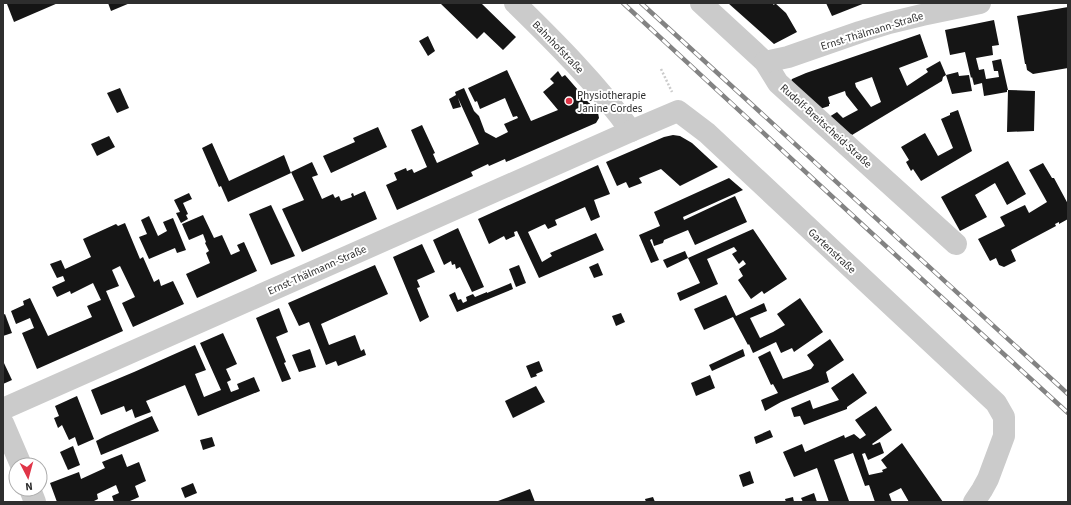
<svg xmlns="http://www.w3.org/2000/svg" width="1071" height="505" font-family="'Source Sans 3',sans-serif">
<rect width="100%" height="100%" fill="#fff"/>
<g fill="#151515" fill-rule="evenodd">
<path d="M9 3H58L14 22 7 4Z"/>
<path d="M108 3H130L111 11Z"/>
<path d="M440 3H481L516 37 503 50 484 32 477 39Z"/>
<path d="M728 3H772L774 5 775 3 786 13 797 32 774 44Z"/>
<path d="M826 3H865L832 16Z"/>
<path d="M1068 7V68L1033 74 1027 70 1026 64H1025L1017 16Z"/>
<path d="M994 20 999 45 992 46 993 55 976 58 979 70 984 69 986 79 999 77 998 71H994L992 61 1001 59 1008 90 1035 91 1034 131 1007 132 1008 90H1007V92L984 96 982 83 974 85 972 77 971 78 965 52 950 55 945 30Z"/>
<path d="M920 34 928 57 899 68 907 86 928 72 926 69 940 61 946 75 943 77 942 81 852 135 851 134 848 135 829 117 837 112 843 118 858 110 846 95 845 91 828 97 830 104H829V106L820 109 791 81 792 79 806 73ZM872 77 881 102 871 107 856 87 855 83Z"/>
<path d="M428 36 435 51 428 56 419 41Z"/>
<path d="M507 70 531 121 558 110 543 92 554 83 550 79 558 71 562 77 565 75 598 113 599 118 596 123 506 162 505 159 489 166 488 164 471 172 473 176 397 210 386 185 397 180 394 173 406 168 407 171 412 169 414 173 427 167 411 130 422 125 435 153 433 154 437 163 479 144 458 98 461 107 453 109 449 99 456 95 455 92 464 88 474 111 479 116 485 132 496 138 508 132 504 124 518 118 517 116 513 117 505 98 480 109 477 101 475 102 468 88Z"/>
<path d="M958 72 959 76 969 75 972 91 952 94 946 75Z"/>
<path d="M120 88 129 108 117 113 107 93Z"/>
<path d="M958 110 972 151 921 181 913 169 911 171 906 162 909 160 901 147 925 133 938 156 953 148 941 119 950 115V113Z"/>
<path d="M378 127 387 147 331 173 323 156 355 142 353 138Z"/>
<path d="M673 135 680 136 692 143 718 167 680 186 661 169 639 178 642 183 629 188 626 182 617 186 606 162 664 137Z"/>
<path d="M109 136 115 147 97 156 91 144Z"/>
<path d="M212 143 229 181 284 155 291 173 228 202 221 186 219 187 202 148Z"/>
<path d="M1008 161 1026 194 1007 205 995 183 975 195 987 217 960 231 941 197Z"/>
<path d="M312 162 318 175 312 177 322 199 333 194 335 198 339 196 341 201 352 197 351 194 353 193 354 196 365 191 377 219 302 252 282 209 304 200 291 172Z"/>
<path d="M1043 163 1052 178H1054L1068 204V219L1059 224V222L1055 224 1056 226 1011 250 1016 261 1004 267 999 265 996 258 990 261 978 239 1005 226 1000 217 1025 205 1029 213 1047 202 1029 170Z"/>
<path d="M598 165 610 194 594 200 600 217 591 221 585 207 555 220 557 225 548 229 545 224 528 232 542 262 552 256 550 253 596 233 604 250 539 278 517 231 514 232 515 236 506 240 504 236 489 244 478 219Z"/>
<path d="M729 178 743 190 683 217 684 220 735 196 747 222 695 245 688 230 664 240 663 243 654 246 652 239 650 240 659 260 651 263 639 235 660 226 654 212Z"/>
<path d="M189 193 192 199 183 203 188 214 186 215 188 219 181 223 176 213 180 212 174 200Z"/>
<path d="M271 205 295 256 271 265 249 214Z"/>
<path d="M203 215 214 238 222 235 231 255 240 251 237 245 244 242 257 271 197 298 186 274 210 263 206 253 209 251 205 243 206 242 203 234 189 240 182 224Z"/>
<path d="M149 216 158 236 167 231 163 222 173 218 186 250 177 253 175 248 149 259 139 237 147 234 141 220Z"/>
<path d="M125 223 140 259 143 257 154 282 159 279 161 286 173 281 184 304 133 327 122 303 135 297 120 266 112 270 119 286 106 291 123 331 37 369 22 333 34 328 30 318 16 324 11 311 24 305 23 301 30 298 48 336 92 317 87 306 101 300 93 283 71 294 70 291 57 297 52 287 65 281 63 276 57 278 50 264 61 260 65 269 91 257 83 239 116 224 118 226Z"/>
<path d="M458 228 484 287 472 292 460 267 456 269 455 264 452 265 451 261 444 265 433 240Z"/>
<path d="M753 229 787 279 764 294 762 291 751 299 738 280 743 276 739 269 746 264 743 260 739 264 732 254 737 251 734 247 707 259 718 284 680 301 677 293 700 283 688 258 667 268 663 260 685 251 688 258Z"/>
<path d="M422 244 435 272 417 280 420 287 417 288 429 317 420 322 393 257Z"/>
<path d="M598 263 603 275 594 278 589 267Z"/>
<path d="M375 265 388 294 321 324 329 345 355 335 361 351 364 349 366 355 338 366 336 361 326 365 309 322 299 326 288 303Z"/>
<path d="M519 265 526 283 516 287 509 269Z"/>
<path d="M511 283 513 289 457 312 449 295 455 292 458 300 461 299 463 303 467 301 466 297 473 294 475 297 487 292V293Z"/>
<path d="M726 295 736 316 764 303 767 311 750 318 760 338 773 332 785 325 777 314 800 298 823 332 794 352 792 348 781 353 776 342 753 353 749 344 748 345 733 317 704 330 694 309Z"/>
<path d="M279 308 288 332 276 337 286 362 284 363 291 379 282 382 256 318Z"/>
<path d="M621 313 625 322 616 326 612 316Z"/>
<path d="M5 314 12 333 3 336V315Z"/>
<path d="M223 333 237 364 226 369 231 380 227 382 231 392 239 389 237 384 254 377 260 391 198 416 185 385 146 401 151 412 135 418 132 409 126 412 124 406 101 415 91 390 134 372 195 345 206 370 195 374 204 397 221 390 200 343Z"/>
<path d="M830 339 844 360 826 372 829 382 781 402 765 411 761 400 778 393 773 384 771 385 758 357 770 351 783 379 811 369 814 365 807 355Z"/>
<path d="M310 349 316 367 299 372 292 355Z"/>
<path d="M743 349 745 356 712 371 709 365Z"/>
<path d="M3 361 12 380 3 384Z"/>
<path d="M539 361 543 371 536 374 537 376 531 378 526 366Z"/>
<path d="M853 373 867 393 847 407V409L804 425 800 416 794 417 791 408 810 400 813 409 839 400 831 388Z"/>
<path d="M710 375 715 388 696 396 691 383Z"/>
<path d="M536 386 545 402 513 418 505 401Z"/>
<path d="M77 396 94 439 78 446 75 437 69 440 62 425 58 428 54 418 59 416 55 406Z"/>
<path d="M876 406 892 430 872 444 873 445 880 442 884 453 868 460 865 453 862 454 869 475 883 472 882 470 887 468 881 460 902 443 943 502H909L901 488 889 494 892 502H875L869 485 865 486 853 453 834 460 849 501 829 502 817 468 794 477 783 452 802 444 805 452 844 435 845 438 854 434 860 439 866 435 855 420Z"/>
<path d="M152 416 159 431 101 455 96 441 106 436Z"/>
<path d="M770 430 773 437 756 444 754 437Z"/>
<path d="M212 437 215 446 203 450 200 440Z"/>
<path d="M73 446 80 465 68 470 60 452Z"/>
<path d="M122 454 127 467 139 462 146 481 135 486 139 497 130 501V502H114L112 496 119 493 116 485 97 494 98 499 92 502H57L50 483 79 472 81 479 105 468 102 462Z"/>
<path d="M750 471 754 483 743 487 739 475Z"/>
<path d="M193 483 197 493 185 498 181 488Z"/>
<path d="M530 489 535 502H498V501Z"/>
<path d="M814 493 817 502H803L801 498Z"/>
<path d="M653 497 655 502H646L645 499Z"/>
<path d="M793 497 794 502H786L785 499Z"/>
</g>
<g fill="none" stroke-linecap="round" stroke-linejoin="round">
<path stroke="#cbcbcb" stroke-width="2.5" stroke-dasharray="2 2" stroke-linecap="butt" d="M661 69 672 92"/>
<g stroke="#cbcbcb" stroke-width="22">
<path d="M515 3C556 43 597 84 631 131"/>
<path d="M701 3 765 62 778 83 956 244"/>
<path d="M765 62 788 57 860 32 889 23 922 15 980 3"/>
<path d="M3 409 631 131 678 111 707 133 996 403 1004 417V436L988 479 982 490 974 502"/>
<path d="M3 423 21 465"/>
<path d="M30 489 35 502"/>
</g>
<defs>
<g id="rail">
<path d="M623 3 864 226 1068 413"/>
<path d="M641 3 1068 394"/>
</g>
</defs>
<use href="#rail" stroke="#838383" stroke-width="4.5"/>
<use href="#rail" stroke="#fff" stroke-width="3" stroke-dasharray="9" stroke-linecap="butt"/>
</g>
<circle fill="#e03548" stroke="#fff" stroke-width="1.5" cx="569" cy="101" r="4"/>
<g text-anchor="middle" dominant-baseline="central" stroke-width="4" stroke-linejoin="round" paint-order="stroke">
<g font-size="11" fill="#2e2e2e" stroke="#fff">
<text transform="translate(872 31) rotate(-17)">Ernst-Thälmann-Straße</text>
<text transform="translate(558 47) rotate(46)">Bahnhofstraße</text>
<text transform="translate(826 126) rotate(42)">Rudolf-Breitscheid-Straße</text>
<text transform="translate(832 251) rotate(43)">Gartenstraße</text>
<text transform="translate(317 270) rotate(-24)">Ernst-Thälmann-Straße</text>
</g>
<g font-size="11" fill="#2e2e2e" stroke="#fff" text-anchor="start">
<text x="577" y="95">Physiotherapie<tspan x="577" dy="13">Janine Cordes</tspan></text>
</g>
</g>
<rect width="1071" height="505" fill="none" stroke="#2e2e2e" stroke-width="8"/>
<g transform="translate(28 477) rotate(174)"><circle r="19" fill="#ffffff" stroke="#ababab"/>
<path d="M0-3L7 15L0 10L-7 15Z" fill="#e03548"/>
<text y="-6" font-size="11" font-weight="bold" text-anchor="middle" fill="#2e2e2e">N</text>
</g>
</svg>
